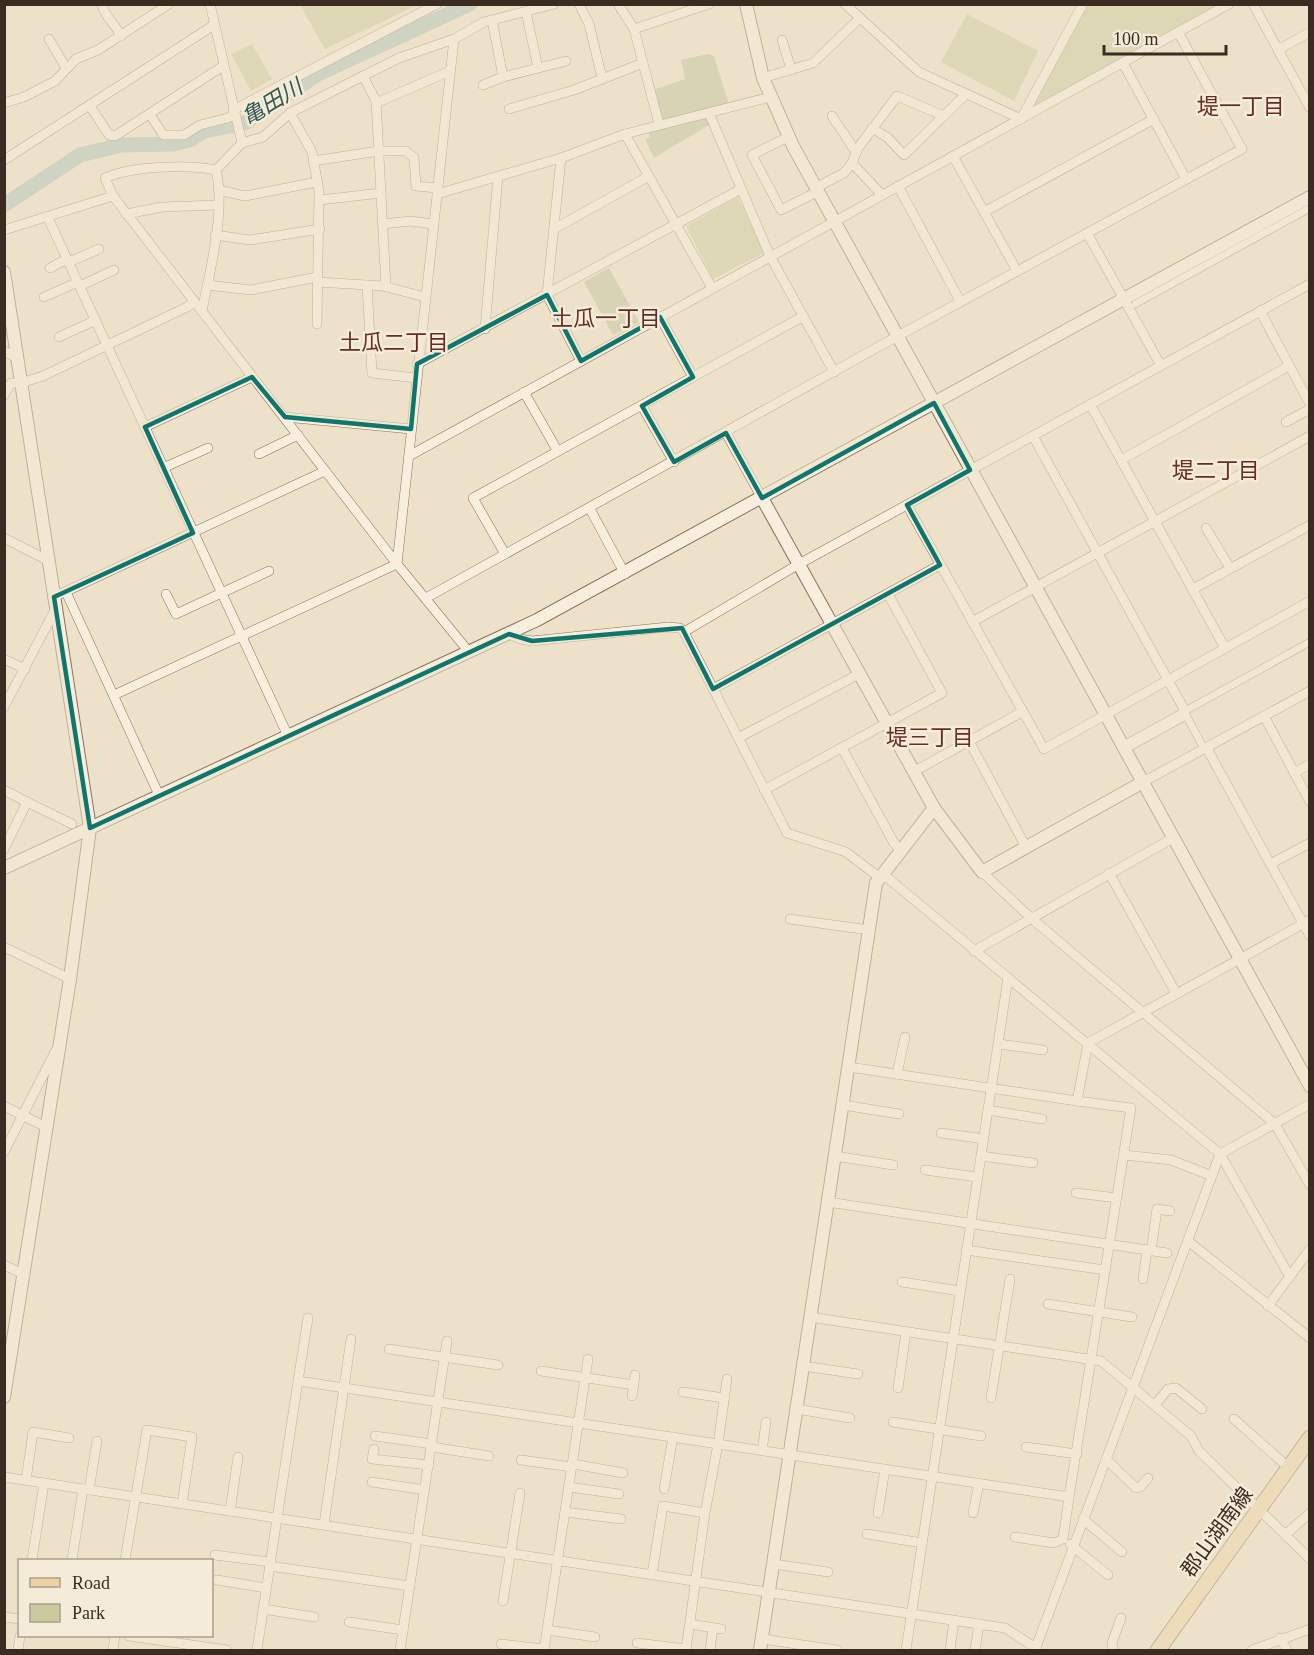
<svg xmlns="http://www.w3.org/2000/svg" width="1314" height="1655" font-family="'Times New Roman','Noto Sans JP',serif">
<rect width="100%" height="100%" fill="#ede1ca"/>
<g fill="#c9cb9e">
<path d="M300 5H417L325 49Z"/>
<path d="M1087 5H1221L1031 108Z"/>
<path d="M967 14 1038 51 1014 101 941 62Z"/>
<path d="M252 44 272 79 251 91 231 54Z"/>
<path d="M738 197 764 253 713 279 686 226Z"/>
</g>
<g fill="#bfc19c">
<path d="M708 54 714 56 729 105 663 119 660 117 653 90 685 79 681 60Z"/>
<path d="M706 118 709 125 654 158 645 139 650 138 648 132Z"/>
<path d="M609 268 639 322 613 335 584 282Z"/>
</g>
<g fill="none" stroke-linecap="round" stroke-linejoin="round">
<path stroke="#aac2b9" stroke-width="15" d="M4 205 80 155 122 145 173 144 190 140 204 131 245 123 318 74 470 4"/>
<defs>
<g id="pedestrian">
<path d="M1135 304 1310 208"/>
<path d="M1186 715 1202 745"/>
<path d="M1127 743 1310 642"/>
<path d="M1130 747 1186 716"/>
</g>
<g id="minor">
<path d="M102 4C104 17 116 24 121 36"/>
<path d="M210 4 242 143"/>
<path d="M579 4 589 24 602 78"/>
<path d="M618 4 634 29 659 124"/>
<path d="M845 4 919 72 1021 119"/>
<path d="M1253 4 1310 108"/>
<path d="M526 12 538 68"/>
<path d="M492 20 503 77"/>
<path d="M634 29 709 4"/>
<path d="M49 39 66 68"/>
<path d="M782 40 791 69"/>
<path d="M1278 50 1310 32"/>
<path d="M1123 63 1186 179"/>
<path d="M363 76 376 101 386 287"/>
<path d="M763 78 813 63 860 18"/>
<path d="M483 85 503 77 566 61"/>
<path d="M4 103 24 97 55 81 76 59 98 50 169 4"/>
<path d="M376 103 450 71"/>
<path d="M90 106 109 135 115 136 223 66"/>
<path d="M509 109 574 90 643 63"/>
<path d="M233 110 437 4"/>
<path d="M290 113 312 152 319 191 317 324"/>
<path d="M709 113 770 256 834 372"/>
<path d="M150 114 163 135H184L200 125 228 118 234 114"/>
<path d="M832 116 856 152"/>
<path d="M1021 119 1083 4"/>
<path d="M872 128 888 138 904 155 966 94"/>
<path d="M625 134 712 288"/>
<path d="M788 137 752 155 781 210 817 192"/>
<path d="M953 156 1017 271"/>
<path d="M561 158 547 295 581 361"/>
<path d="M4 160 214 25"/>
<path d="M313 161 379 151H406L414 158 416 186 437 188"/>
<path d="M852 163 882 195"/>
<path d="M898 186 960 301"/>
<path d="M815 188 844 173 852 163 858 148 897 96 944 116"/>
<path d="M218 190 245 196 317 182"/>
<path d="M437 194 561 158 625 134 770 97"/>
<path d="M113 196 397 564 469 652"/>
<path d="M320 200 381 193"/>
<path d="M984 212 1154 119"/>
<path d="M126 214 162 207 217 205"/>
<path d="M48 218 288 736"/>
<path d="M383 224 411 221 433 224"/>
<path d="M554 229 649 176"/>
<path d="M4 230 113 196 105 178C133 166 186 164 216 170L242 143 263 137 290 113 363 76 399 58 454 39 484 22 554 4"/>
<path d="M1087 233 1160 364"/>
<path d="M215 235 250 240 320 229"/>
<path d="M69 262 99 249"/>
<path d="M50 268 67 259"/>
<path d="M317 282 383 286 425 297"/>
<path d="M207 285 251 290 317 277"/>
<path d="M367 285 372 373 416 378"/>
<path d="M80 286 114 270"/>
<path d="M44 297 78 282"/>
<path d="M202 311C210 271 226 210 216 170"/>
<path d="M1260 311 1310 404"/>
<path d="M660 317 693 377"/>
<path d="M485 329 498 176"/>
<path d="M59 337 96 320"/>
<path d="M4 351 17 358"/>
<path d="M417 364 741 189"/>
<path d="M524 392 557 450"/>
<path d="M4 395 11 383H21L43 376 187 307 194 302"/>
<path d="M1090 404 1225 648"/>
<path d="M642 406 674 462"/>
<path d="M285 417 411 429"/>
<path d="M1286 422 1310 409"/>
<path d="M145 427 252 377"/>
<path d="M726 433 762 498"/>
<path d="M1033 436 1185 711"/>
<path d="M259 454 298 435"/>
<path d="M409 456 1229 4"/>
<path d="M1121 460 1289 366"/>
<path d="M163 468 208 448"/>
<path d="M907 505 1044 749 1310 601"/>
<path d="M590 509 625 574"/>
<path d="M1206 528 1230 568"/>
<path d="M4 538 49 561"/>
<path d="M505 554 473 498 802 317"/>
<path d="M1193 589 1310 525"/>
<path d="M66 592 159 795"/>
<path d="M166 594 176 614 269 571"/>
<path d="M54 597 325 471"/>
<path d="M426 598 896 337 1242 149 1178 32"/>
<path d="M972 622 1310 436"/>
<path d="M684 632 787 833 846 852 880 878"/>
<path d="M509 634 520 639 532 641 668 627 680 628 684 632 799 564 1310 284"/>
<path d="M4 659 25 669"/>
<path d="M713 689 940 565"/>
<path d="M114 695 397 564 454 39"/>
<path d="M4 707 55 610"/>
<path d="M1264 716 1310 802"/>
<path d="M738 738 859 674"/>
<path d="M969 741 1026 847"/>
<path d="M1206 747 1310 936"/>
<path d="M842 748 894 843 901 851"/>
<path d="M913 772 1022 712"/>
<path d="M1294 773 1310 764"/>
<path d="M1143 782 1310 691"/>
<path d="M4 790 27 802 4 849"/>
<path d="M764 790 942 693 888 594"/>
<path d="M27 802 72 824"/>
<path d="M1270 864 1310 843"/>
<path d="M982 872 1031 918 1275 1124 1310 1185"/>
<path d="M1109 873 1176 993"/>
<path d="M883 874 1220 1154 1290 1277"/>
<path d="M790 919 869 930"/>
<path d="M4 947 70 979"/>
<path d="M974 951 1173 838"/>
<path d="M999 1044 1043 1050"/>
<path d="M849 1067 1077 1101"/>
<path d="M897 1074 905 1037"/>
<path d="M843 1105 899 1114"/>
<path d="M4 1106 46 1127"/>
<path d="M988 1110 1042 1119"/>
<path d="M941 1133 984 1139"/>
<path d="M4 1152 56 1050"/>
<path d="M1124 1155 1171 1160 1212 1176"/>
<path d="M835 1156 893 1165"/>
<path d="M981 1156 1033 1163"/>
<path d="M925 1170 977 1177"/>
<path d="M1076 1193 1117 1198"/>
<path d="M828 1202 1167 1253"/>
<path d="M1188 1241 1310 1338"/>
<path d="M966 1250 1105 1270"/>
<path d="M1151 1251 1157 1209 1170 1211"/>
<path d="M4 1265 25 1275"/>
<path d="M1143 1279 1147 1250"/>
<path d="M902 1282 960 1291"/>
<path d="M1048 1304 1132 1317"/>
<path d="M1268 1306 1310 1249"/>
<path d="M810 1317 1101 1361 1191 1436 1199 1451 1310 1559"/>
<path d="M389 1349 498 1365"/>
<path d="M803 1366 858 1374"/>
<path d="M541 1371 634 1385"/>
<path d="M727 1379 718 1444 1069 1497 1131 1108 1077 1101 1088 1043 1310 920"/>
<path d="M298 1381 308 1318"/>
<path d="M898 1388 906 1332"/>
<path d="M683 1392 724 1398"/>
<path d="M632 1396 635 1375"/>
<path d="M991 1398 1010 1279"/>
<path d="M1155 1405 1168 1389 1176 1388 1202 1409"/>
<path d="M797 1409 850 1418"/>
<path d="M1234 1419 1289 1468"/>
<path d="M893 1422 981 1436"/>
<path d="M375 1436 432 1444"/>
<path d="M432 1447 489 1456"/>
<path d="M1026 1447 1077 1454"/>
<path d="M374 1449 372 1459 429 1465"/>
<path d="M762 1451 766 1422"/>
<path d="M1106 1459 1136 1488 1140 1487 1148 1478"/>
<path d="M521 1460 572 1467"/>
<path d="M573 1464 623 1473"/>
<path d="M4 1477 1005 1628 1036 1648"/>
<path d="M26 1480 33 1432 69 1438"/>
<path d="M372 1482 425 1490"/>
<path d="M569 1487 619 1494"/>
<path d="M664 1489 673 1437"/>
<path d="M89 1490 97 1441"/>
<path d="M230 1511 238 1457"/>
<path d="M565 1512 621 1519"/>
<path d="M878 1513 885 1469"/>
<path d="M973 1513 979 1483"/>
<path d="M1083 1519 1122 1552"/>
<path d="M324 1524 351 1339"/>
<path d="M867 1534 922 1543"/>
<path d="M1285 1535 1310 1513"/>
<path d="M1015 1537 1054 1543 1063 1539 1069 1497"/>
<path d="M1070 1544 1108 1575"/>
<path d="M215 1555 270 1562"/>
<path d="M32 1560 44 1483"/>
<path d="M72 1560 83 1489"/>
<path d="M125 1560 147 1430 192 1437 182 1504"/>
<path d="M774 1564 828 1572"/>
<path d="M269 1566 410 1586"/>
<path d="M652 1574 663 1506 705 1513"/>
<path d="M217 1580 266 1588"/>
<path d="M503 1601 520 1493"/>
<path d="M263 1609 314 1617"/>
<path d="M4 1617 20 1619"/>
<path d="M349 1622 403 1630"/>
<path d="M690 1624 721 1629"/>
<path d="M547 1630 595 1637"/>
<path d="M129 1636 227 1650"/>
<path d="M1280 1638 1287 1650"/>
<path d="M762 1639 837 1650"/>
<path d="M637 1643 686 1649"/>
<path d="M501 1644 544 1649"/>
<path d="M18 1650 20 1636"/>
<path d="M113 1650 115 1636"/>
<path d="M257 1650 298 1381 718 1444 705 1513 686 1650"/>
<path d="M400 1650 447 1341"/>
<path d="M544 1650 588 1359"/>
<path d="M710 1650 713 1628"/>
<path d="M906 1650 1008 978"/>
<path d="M950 1650 954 1621"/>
<path d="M975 1650 979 1624"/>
<path d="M1035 1650 1220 1154 1310 1104"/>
<path d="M1113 1650 1112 1643 1121 1618"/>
<path d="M1252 1650 1310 1629"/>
</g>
<g id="tertiary">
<path d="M746 4 763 78 793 146 1310 1086"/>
<path d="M4 272 90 828 70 979 4 1397"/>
<path d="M762 498 934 808 982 872 1143 782"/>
<path d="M4 868 537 620 1310 197"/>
<path d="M760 1650 876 883 934 808"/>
</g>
<path id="primary" d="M1158 1650 1310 1438"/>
</defs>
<use href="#pedestrian" stroke="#89735f" stroke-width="8"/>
<use href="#minor" stroke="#89735f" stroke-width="10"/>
<use href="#tertiary" stroke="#89735f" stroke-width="14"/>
<use href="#primary" stroke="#584232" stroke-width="16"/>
<use href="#pedestrian" stroke="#f8eedd" stroke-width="7"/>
<use href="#minor" stroke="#f8eedd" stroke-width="9"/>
<use href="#tertiary" stroke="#f8eedd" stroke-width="12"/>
<use href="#primary" stroke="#edd2a5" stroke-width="15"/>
</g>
<path d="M0 0H1314V1655H0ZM547 295 581 361 660 317 693 377 642 406 674 462 726 433 762 498 934 403 970 470 907 505 940 565 713 689 682 628 532 641 509 634 90 828 54 597 193 533 145 427 252 377 285 417 411 429 417 364Z" fill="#ede1ca" fill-opacity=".55" fill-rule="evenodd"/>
<path fill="none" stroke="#0f766e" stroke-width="4.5" stroke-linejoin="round" d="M547 295 581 361 660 317 693 377 642 406 674 462 726 433 762 498 934 403 970 470 907 505 940 565 713 689 682 628 532 641 509 634 90 828 54 597 193 533 145 427 252 377 285 417 411 429 417 364Z"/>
<g text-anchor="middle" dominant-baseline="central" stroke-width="5" stroke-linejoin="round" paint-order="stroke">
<g font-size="21" fill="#3b2c22" stroke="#f5ebd9">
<text transform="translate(1217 1532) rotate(-54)">郡山湖南線</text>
</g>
<g font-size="22" font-style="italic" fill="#325954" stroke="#f5ebd9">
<text transform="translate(272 102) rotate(-31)">亀田川</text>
</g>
<g font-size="22" fill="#652d23" stroke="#f5ebd9">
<text x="1241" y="106">堤一丁目</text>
<text x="606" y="318">土瓜一丁目</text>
<text x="394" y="342">土瓜二丁目</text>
<text x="1216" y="470">堤二丁目</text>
<text x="930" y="737">堤三丁目</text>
</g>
</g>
<rect width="1314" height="1655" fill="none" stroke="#3b2c22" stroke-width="12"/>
<rect x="18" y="1559" width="195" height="78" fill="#f5ebd9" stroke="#ab9f90" stroke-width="1.5"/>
<rect x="30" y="1578" width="30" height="9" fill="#edd2a5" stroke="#ab9f90" stroke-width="1.5"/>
<text x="72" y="1589" font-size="18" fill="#3b2c22">Road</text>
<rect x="30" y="1604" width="30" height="18" fill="#c9cb9e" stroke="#ab9f90" stroke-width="1.5"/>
<text x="72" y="1619" font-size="18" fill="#3b2c22">Park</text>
<path d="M1104 45v9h122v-9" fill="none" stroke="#3b2c22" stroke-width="3"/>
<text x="1113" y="45" font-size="18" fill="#3b2c22" stroke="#f5ebd9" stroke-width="4.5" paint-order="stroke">100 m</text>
</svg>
